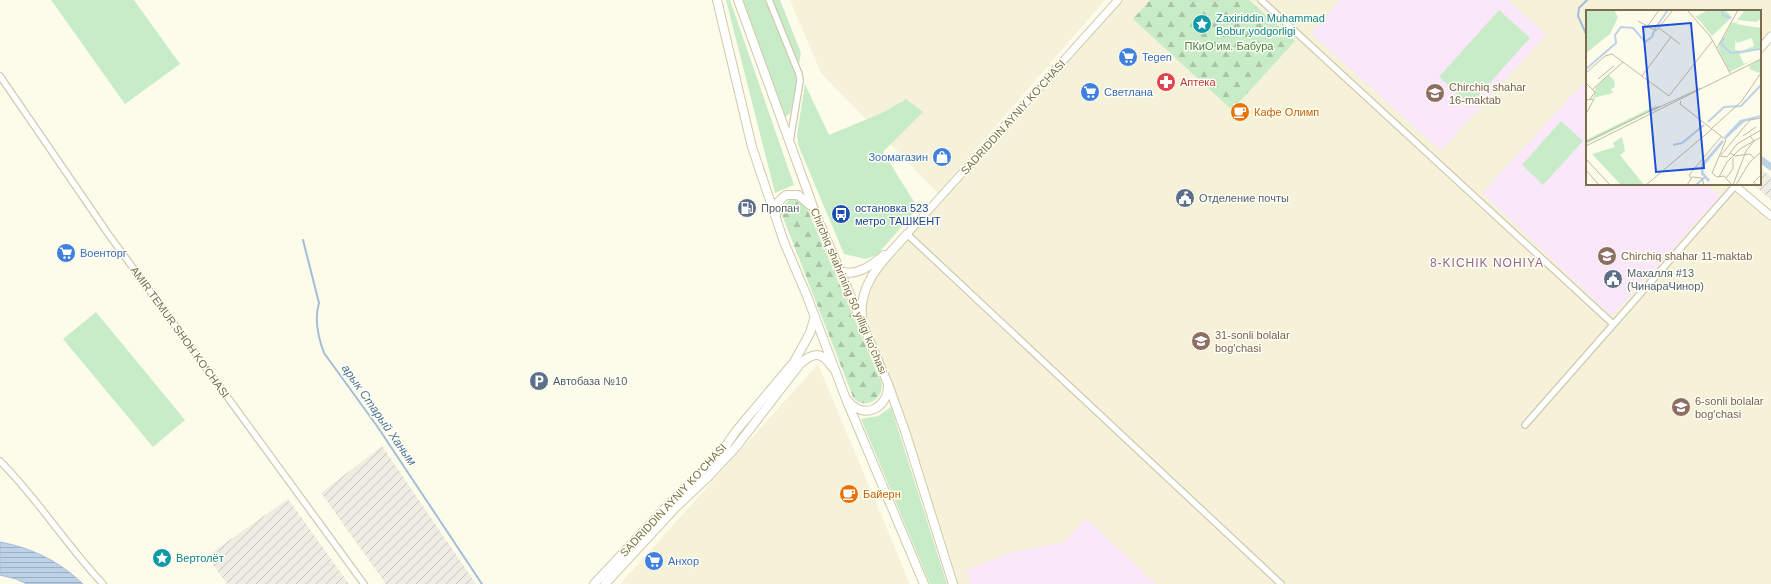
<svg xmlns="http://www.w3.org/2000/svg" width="1771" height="584" font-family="Arial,sans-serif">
<defs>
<pattern id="industrial-furrows" width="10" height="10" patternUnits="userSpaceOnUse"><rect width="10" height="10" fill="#eeede3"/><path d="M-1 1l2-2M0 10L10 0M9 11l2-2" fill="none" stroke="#c6c4ba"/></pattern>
<pattern id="forest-firs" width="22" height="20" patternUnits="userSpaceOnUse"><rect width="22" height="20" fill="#c9ecc8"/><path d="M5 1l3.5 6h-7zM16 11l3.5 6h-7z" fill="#a8c3a5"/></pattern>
<pattern id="water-rules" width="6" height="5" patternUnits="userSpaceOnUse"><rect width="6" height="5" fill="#bed2e7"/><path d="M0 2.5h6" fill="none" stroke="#9fafbd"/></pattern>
</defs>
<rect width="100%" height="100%" fill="#fdfceb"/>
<g fill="#f5f2d9">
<path d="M790 0H1105L938 193 821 73Z"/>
<path d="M1118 0H1771V36L1760 49V11H1587V184H1733L1771 216V584H953L905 431 864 327 867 284Z"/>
<path d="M818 364 910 584H620Z"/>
</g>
<g fill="url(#industrial-furrows)">
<path d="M1760 168 1771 177V200L1752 184H1760Z"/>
<path d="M382 446 476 584H386L321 493Z"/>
<path d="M288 499 349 584H227L207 556Z"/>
</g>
<g fill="#fae7fa">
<path d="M1340 0H1508L1546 35 1441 151 1311 33Z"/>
<path d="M1587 79V184H1706L1720 196 1612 316 1482 193Z"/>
<path d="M1086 518 1156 584H971L966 571 1009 553 1064 542Z"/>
</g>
<g fill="#c9ecc8">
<path d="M51 0H134L180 64 125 104Z"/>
<path d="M726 0H730L794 185 775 193Z"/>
<path d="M739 0H780L801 53 792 105 790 113 785 118Z"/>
<path d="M1499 10 1530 38 1470 105 1439 77Z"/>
<path d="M805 84 829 135 884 112 906 99 923 112 883 152 918 208 877 255 866 259 844 254 799 147 797 135Z"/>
<path d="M1561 121 1583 141 1543 185 1522 165Z"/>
<path d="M96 312 185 420 153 447 63 339Z"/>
<path d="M891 407 947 584H930L861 419 878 416Z"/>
</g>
<g fill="url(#forest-firs)">
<path d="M1150 0H1249L1295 41 1232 110 1133 19Z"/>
<path d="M790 199H797L806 206 882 384C883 400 863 411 853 397L782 215 783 206Z"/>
</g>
<path fill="url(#water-rules)" stroke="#a4bdd9" d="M0 542C32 548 59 561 83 584H27L16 579 0 575Z"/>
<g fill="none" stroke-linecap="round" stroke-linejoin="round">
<g stroke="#a4bdd9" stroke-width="2">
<path d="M1587 36 1578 16 1579 8 1587 0"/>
<path d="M303 240 319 303C314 319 318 337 324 353L377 426 482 584"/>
</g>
<path stroke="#bed2e7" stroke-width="7" d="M1760 159 1771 167"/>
<defs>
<g id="minor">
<path d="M769 0 799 74 800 81 790 141"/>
<path d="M1261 0 1613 324"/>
<path d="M0 76 109 235 364 584"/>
<path d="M907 234 1281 584"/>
<path d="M1525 425 1735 186"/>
<path d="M0 461C38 499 66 545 103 584"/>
</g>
<g id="tertiary">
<path d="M1760 49 1771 36"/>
<path d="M1733 184 1771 216"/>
<path d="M907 234 1118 0"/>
</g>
<g id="secondary">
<path d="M717 0 752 147 784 242 807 296 846 399 924 584"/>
<path d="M738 0 815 212 888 384 905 431 953 584"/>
<path d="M776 216 778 202 786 195H798L810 205"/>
<path d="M839 271C856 277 871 266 884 255"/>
<path d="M862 318C858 282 885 259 907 234"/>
<path d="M848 401C864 420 887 409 888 386"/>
<path d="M594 584 671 502 721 453 736 431 794 362 810 333 815 316"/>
<path d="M605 584 676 507 708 477 736 447 800 364C813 352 822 351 832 367"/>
</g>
</defs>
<use href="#minor" stroke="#d0caaf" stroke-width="8"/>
<use href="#tertiary" stroke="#d0caaf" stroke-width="9"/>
<use href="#secondary" stroke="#d0caab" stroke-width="10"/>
<use href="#minor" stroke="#fff" stroke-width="5.5"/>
<use href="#tertiary" stroke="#fff" stroke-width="7"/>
<use href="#secondary" stroke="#fff" stroke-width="8"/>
</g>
<defs>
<symbol id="sight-disc" viewBox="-11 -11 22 22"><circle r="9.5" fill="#0f9aa8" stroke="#fffff2"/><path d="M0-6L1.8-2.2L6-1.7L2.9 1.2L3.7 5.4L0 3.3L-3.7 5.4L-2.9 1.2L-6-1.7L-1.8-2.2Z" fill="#fff"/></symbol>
<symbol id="supermarket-disc" viewBox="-11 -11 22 22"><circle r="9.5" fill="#3f7fe0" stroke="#fffff2"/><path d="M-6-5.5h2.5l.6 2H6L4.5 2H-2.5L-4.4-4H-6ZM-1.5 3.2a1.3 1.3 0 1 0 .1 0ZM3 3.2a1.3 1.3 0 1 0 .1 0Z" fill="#fff"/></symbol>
<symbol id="pharmacy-disc" viewBox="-11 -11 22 22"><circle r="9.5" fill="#e0444e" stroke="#fffff2"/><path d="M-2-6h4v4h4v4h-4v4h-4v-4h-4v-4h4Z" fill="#fff"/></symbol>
<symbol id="school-disc" viewBox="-11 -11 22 22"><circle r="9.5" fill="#8d6e63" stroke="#fffff2"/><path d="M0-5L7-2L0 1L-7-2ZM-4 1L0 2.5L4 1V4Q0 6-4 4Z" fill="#fff"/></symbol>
<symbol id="cafe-disc" viewBox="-11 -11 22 22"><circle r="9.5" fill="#e8710a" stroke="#fffff2"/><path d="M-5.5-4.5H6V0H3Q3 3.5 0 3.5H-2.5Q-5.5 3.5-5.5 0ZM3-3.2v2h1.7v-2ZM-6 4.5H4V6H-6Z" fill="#fff"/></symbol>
<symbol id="shop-disc" viewBox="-11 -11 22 22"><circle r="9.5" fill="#3f7fe0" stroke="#fffff2"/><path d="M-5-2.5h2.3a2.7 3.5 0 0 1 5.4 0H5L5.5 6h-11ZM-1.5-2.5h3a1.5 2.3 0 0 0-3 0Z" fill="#fff"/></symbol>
<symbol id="civic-disc" viewBox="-11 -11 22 22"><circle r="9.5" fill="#5c6f8a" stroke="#fffff2"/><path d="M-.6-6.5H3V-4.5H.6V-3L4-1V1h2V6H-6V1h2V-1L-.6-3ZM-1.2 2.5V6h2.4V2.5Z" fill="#fff"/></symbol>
<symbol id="fuel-disc" viewBox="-11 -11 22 22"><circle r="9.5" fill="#5c6f8a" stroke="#fffff2"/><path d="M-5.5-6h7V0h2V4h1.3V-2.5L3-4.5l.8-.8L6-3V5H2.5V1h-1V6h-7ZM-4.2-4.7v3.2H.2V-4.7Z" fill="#fff"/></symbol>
<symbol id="bus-disc" viewBox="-11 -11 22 22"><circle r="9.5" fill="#1a4fb4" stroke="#fffff2"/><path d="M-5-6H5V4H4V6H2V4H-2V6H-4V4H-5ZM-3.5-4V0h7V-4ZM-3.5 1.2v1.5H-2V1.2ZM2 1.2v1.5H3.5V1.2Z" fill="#fff"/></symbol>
<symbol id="parking-disc" viewBox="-11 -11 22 22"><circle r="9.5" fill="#5c6f8a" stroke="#fffff2"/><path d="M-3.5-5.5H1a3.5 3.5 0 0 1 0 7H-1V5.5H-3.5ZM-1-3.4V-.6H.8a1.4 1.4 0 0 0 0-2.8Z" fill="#fff"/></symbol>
</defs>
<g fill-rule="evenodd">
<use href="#sight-disc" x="1191" y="13" width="22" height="22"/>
<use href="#supermarket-disc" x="1117" y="46" width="22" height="22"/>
<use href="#pharmacy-disc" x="1155" y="71" width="22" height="22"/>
<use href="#supermarket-disc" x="1079" y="81" width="22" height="22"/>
<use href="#school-disc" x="1424" y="82" width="22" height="22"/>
<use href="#cafe-disc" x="1229" y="101" width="22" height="22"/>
<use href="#shop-disc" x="931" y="146" width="22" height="22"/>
<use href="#civic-disc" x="1174" y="187" width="22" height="22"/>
<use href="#fuel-disc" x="736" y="197" width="22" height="22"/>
<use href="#bus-disc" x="830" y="203" width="22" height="22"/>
<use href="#supermarket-disc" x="55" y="242" width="22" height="22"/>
<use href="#school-disc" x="1596" y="245" width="22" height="22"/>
<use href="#civic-disc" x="1602" y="268" width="22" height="22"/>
<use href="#school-disc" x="1190" y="330" width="22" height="22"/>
<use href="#parking-disc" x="528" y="370" width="22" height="22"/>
<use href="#school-disc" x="1670" y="396" width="22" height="22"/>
<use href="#cafe-disc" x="838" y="483" width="22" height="22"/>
<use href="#sight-disc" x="151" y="547" width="22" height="22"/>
<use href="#supermarket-disc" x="643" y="550" width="22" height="22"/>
</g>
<g text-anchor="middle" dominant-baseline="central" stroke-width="3" stroke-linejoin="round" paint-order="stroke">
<g font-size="11" fill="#0d838f" stroke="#fffff2" text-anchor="start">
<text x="1216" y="18">Zaxiriddin Muhammad<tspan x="1216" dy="13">Bobur yodgorligi</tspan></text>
<text x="176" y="558">Вертолёт</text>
</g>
<g font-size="11" fill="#447f49" stroke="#fffff2">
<text x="1229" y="46">ПКиО им. Бабура</text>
</g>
<g font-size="11" fill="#366cbe" stroke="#fffff2" text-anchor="start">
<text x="1142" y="57">Tegen</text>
<text x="1104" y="92">Светлана</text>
<text x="928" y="157" text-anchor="end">Зоомагазин</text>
<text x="80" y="253">Военторг</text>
<text x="668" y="561">Анхор</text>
</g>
<g font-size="11" fill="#be3a42" stroke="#fffff2" text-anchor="start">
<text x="1180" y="82">Аптека</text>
</g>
<g font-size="11" fill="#785e54" stroke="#fffff2" text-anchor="start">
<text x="1449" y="87">Chirchiq shahar<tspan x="1449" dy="13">16-maktab</tspan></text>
<text x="1621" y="256">Chirchiq shahar 11-maktab</text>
<text x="1215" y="335">31-sonli bolalar<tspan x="1215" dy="13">bog'chasi</tspan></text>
<text x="1695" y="401">6-sonli bolalar<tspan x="1695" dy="13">bog'chasi</tspan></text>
</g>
<g font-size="11" fill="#c56008" stroke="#fffff2" text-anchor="start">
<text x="1254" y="112">Кафе Олимп</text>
<text x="863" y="494">Байерн</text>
</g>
<g font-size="11" fill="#796d4d" stroke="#fffff2">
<text transform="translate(1013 117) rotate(-48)">SADRIDDIN AYNIY KO‘CHASI</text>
<text transform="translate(849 291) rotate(67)">Chirchiq shahrining 50 yilligi koʻchasi</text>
<text transform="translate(180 332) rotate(54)">AMIR TEMUR SHOH KO‘CHASI</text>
<text transform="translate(673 500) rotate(-47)">SADRIDDIN AYNIY KO‘CHASI</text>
</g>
<g font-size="11" fill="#4e5e75" stroke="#fffff2" text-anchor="start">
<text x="1199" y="198">Отделение почты</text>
<text x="761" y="208">Пропан</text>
<text x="1627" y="273">Махалля #13<tspan x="1627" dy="13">(ЧинараЧинор)</tspan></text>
<text x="553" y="381">Автобаза №10</text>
</g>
<g font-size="11" fill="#164399" stroke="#fffff2" text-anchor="start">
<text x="855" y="208">остановка 523<tspan x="855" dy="13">метро ТАШКЕНТ</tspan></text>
</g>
<g font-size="12" letter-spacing="1" fill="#946593" stroke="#fffff2">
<text x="1487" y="263">8-KICHIK NOHIYA</text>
</g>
<g font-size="12" font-style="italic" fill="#4f75a2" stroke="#fffff2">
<text transform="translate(379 415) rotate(55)">арык Старый Ханым</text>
</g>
</g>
<g transform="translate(1586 10)">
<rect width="175" height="175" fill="#fdfceb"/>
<path d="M0 0H28L32 7 24 24 0 43ZM122 0H127L119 6 125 10 115 12 103 1 109 7ZM153 12 150 14 149 40 155 41 152 43 141 39 153 44 158 54 175 46 144 62 132 39 145 13ZM175 49 174 63 165 60 163 56ZM69 96 74 97 0 134V130Z" fill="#c9ecc8"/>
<path d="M127 0H139L146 7 126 26 115 12 124 10 119 6ZM159 0H175V9L170 12 151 10ZM150 14 175 18V39L149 45 138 40 151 43 168 36 166 28 151 33 146 24ZM23 65 28 70 29 77 25 79 27 83 7 88 10 77Z" fill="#c9ecc8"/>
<path d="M36 127 39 141 34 145 58 175H35L6 144 29 137 27 133Z" fill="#c9ecc8"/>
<path d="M175 105V107L158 112 140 129 138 127 154 110ZM136 130 138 132 117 157 118 163 124 170 122 172 115 164V154Z" fill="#bed2e7"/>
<path fill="none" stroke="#bed2e7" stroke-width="2" d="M136 0 137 5 145 8M68 20 82 0M138 28 135 34 145 43 175 39M0 59 30 33 29 25 35 17 47 18 59 32 66 27 68 21M122 112 138 97 155 96 175 75M87 135 96 133 118 115M110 175 119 167"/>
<path fill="none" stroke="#c0baa2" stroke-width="1" d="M101 0 124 26 144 63M52 11 70 21 87 0M61 17 73 0M73 18 94 34M131 38 152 0M0 63 19 46 26 44 83 86 127 30M56 66 85 27M12 69 28 56M1 74 9 82 4 89M7 79 37 52M0 90 8 89 0 104M95 91 94 94 140 130 126 163 131 167 138 166 146 175M65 101 115 78M126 118 155 92 175 63M157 126 170 117M0 132 74 96M0 136 175 49M144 143 149 146 164 144 168 148M135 145 164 110 175 108M134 146 141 147 151 134 175 120M0 149 24 175M0 160 13 175M133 167 141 152 154 139 175 127M105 168 103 165 135 127M140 168 147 159V148M60 175 126 119M101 175 106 167 116 168 118 175M147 175 160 141 168 131 164 126M150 175 163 153 175 142M170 175 168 172 175 165"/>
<path fill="#1d4ed8" fill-opacity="0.15" stroke="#1d4ed8" stroke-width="2" d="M105 13 118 158 70 162 57 17Z"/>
<rect width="175" height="175" fill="none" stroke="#796d4d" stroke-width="2"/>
</g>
</svg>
